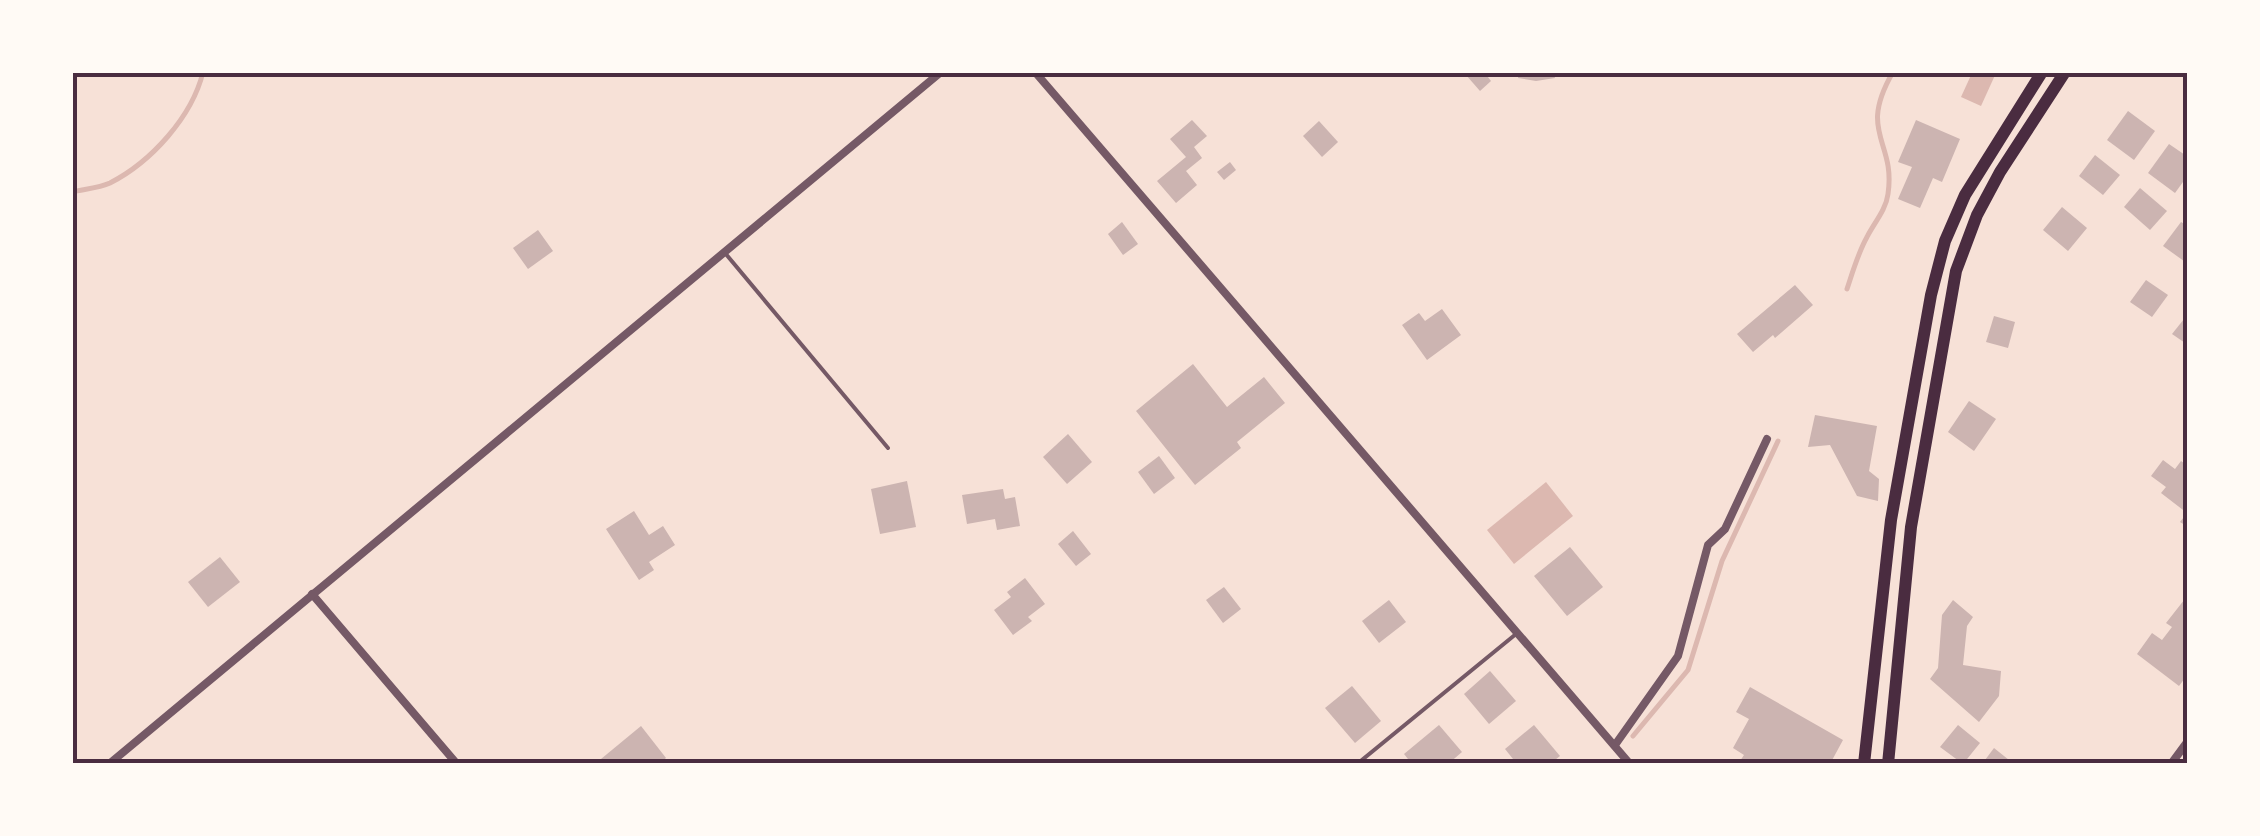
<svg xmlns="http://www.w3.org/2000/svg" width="2260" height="836" font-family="'Fira Sans Condensed',sans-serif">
<rect width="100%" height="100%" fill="#f7e1d7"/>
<g fill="#dcb8b0">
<path d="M1972 73H1996L1981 106 1961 97Z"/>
<path d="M1546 482 1573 516 1514 564 1487 530Z"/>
</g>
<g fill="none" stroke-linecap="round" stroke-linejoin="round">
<g stroke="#dcb8b0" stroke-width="5">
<path d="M72 192C85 189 99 188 110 183 151 162 192 117 203 72"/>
<path d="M1847 289C1853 271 1858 253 1867 237 1874 223 1886 210 1888 194 1896 140 1857 134 1893 72"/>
<path d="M1633 736 1688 670 1722 561 1778 441"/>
</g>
</g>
<g fill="#ccb4b1">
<path d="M1469 72H1484L1491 81 1480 91 1466 75Z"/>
<path d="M1519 72H1553L1555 78 1536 81 1518 78Z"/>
<path d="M2128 111 2155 131 2134 160 2107 140Z"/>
<path d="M1192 120 1207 136 1194 147 1202 158 1186 171 1197 185 1176 203 1157 181 1186 157 1170 139Z"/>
<path d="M1916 120 1960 139 1942 182 1933 178 1920 208 1898 199 1912 167 1898 162Z"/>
<path d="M1319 121 1338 142 1322 157 1303 136Z"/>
<path d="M2169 144 2188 157V175L2175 193 2148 173Z"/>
<path d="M2095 155 2120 175 2103 195 2079 176Z"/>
<path d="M1230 162 1236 170 1224 180 1217 172Z"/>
<path d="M2140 188 2167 211 2150 230 2124 207Z"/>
<path d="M2062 207 2087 228 2068 251 2043 230Z"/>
<path d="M1122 222 1138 244 1123 255 1108 234Z"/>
<path d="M2181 222 2188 226V264L2163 246Z"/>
<path d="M538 230 553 251 528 269 513 248Z"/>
<path d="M2146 280 2168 295 2152 317 2130 302Z"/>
<path d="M1795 285 1813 305 1775 338 1773 335 1753 352 1737 334Z"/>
<path d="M1442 309 1461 335 1427 360 1402 325 1419 313 1425 321Z"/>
<path d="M2188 314V345L2172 334Z"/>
<path d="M1994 316 2015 322 2008 348 1986 342Z"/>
<path d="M1193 364 1227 407 1264 377 1285 403 1237 442 1241 448 1195 485 1136 411Z"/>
<path d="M1969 401 1996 419 1974 451 1948 432Z"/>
<path d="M1815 415 1877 426 1869 471 1879 479 1878 501 1857 496 1830 445 1808 447Z"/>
<path d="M1068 434 1092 462 1067 484 1043 457Z"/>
<path d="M1159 456 1175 478 1154 494 1138 472Z"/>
<path d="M2163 460 2175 469 2181 461 2188 466V527L2180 522 2187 513 2161 493 2166 487 2151 476Z"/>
<path d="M907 481 916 527 880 534 871 489Z"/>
<path d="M1003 489 1005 499 1015 497 1020 526 997 530 995 519 967 524 962 495Z"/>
<path d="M634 511 649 535 663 526 675 545 649 562 654 570 639 580 606 529Z"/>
<path d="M1073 531 1091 554 1076 566 1058 544Z"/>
<path d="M1570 547 1603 587 1567 616 1534 576Z"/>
<path d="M220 557 240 582 208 607 188 582Z"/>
<path d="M1025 578 1045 604 1028 617 1032 621 1013 635 994 610 1011 597 1007 592Z"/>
<path d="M1224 587 1241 609 1223 623 1206 600Z"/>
<path d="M2188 595V674L2179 686 2137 654 2152 633 2162 640 2172 627 2166 623Z"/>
<path d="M1389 600 1406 622 1379 643 1362 621Z"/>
<path d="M1953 600 1973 617 1967 626 1963 665 2001 671 1999 696 1979 722 1930 679 1938 668 1942 615Z"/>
<path d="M1490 671 1516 701 1489 724 1464 694Z"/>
<path d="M1352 686 1381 721 1355 743 1325 708Z"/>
<path d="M1750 687 1843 740 1830 764 1740 761 1744 755 1733 748 1749 719 1736 712Z"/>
<path d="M1439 725 1462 752 1448 764H1412L1404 754Z"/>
<path d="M1534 725 1560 756 1550 764H1517L1505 749Z"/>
<path d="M1958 725 1980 743 1963 764 1940 747Z"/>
<path d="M641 726 666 758 659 764H605L601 759Z"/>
<path d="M1994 748 2014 764H1982Z"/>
</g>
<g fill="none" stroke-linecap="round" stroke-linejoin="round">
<g stroke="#755966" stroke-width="4">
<path d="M725 253 888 448"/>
<path d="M1357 764 1516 634"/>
</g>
<g stroke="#755966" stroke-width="8">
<path d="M1035 72 1630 764"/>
<path d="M312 594 457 764"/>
<path d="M1615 745 1678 656 1708 545 1725 529 1767 439"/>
<path d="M109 764 941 72"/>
<path d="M2171 764 2188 741"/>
</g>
<g stroke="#4a2c40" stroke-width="12">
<path d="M1864 764 1891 520 1931 295 1945 241 1965 195 2042 72"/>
<path d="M1888 764 1911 527 1956 271 1977 215 2000 172 2065 72"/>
</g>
</g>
<rect width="2260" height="836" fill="none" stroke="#fffaf5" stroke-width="150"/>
<rect x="75" y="75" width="2110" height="686" fill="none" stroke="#4a2c40" stroke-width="4"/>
</svg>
